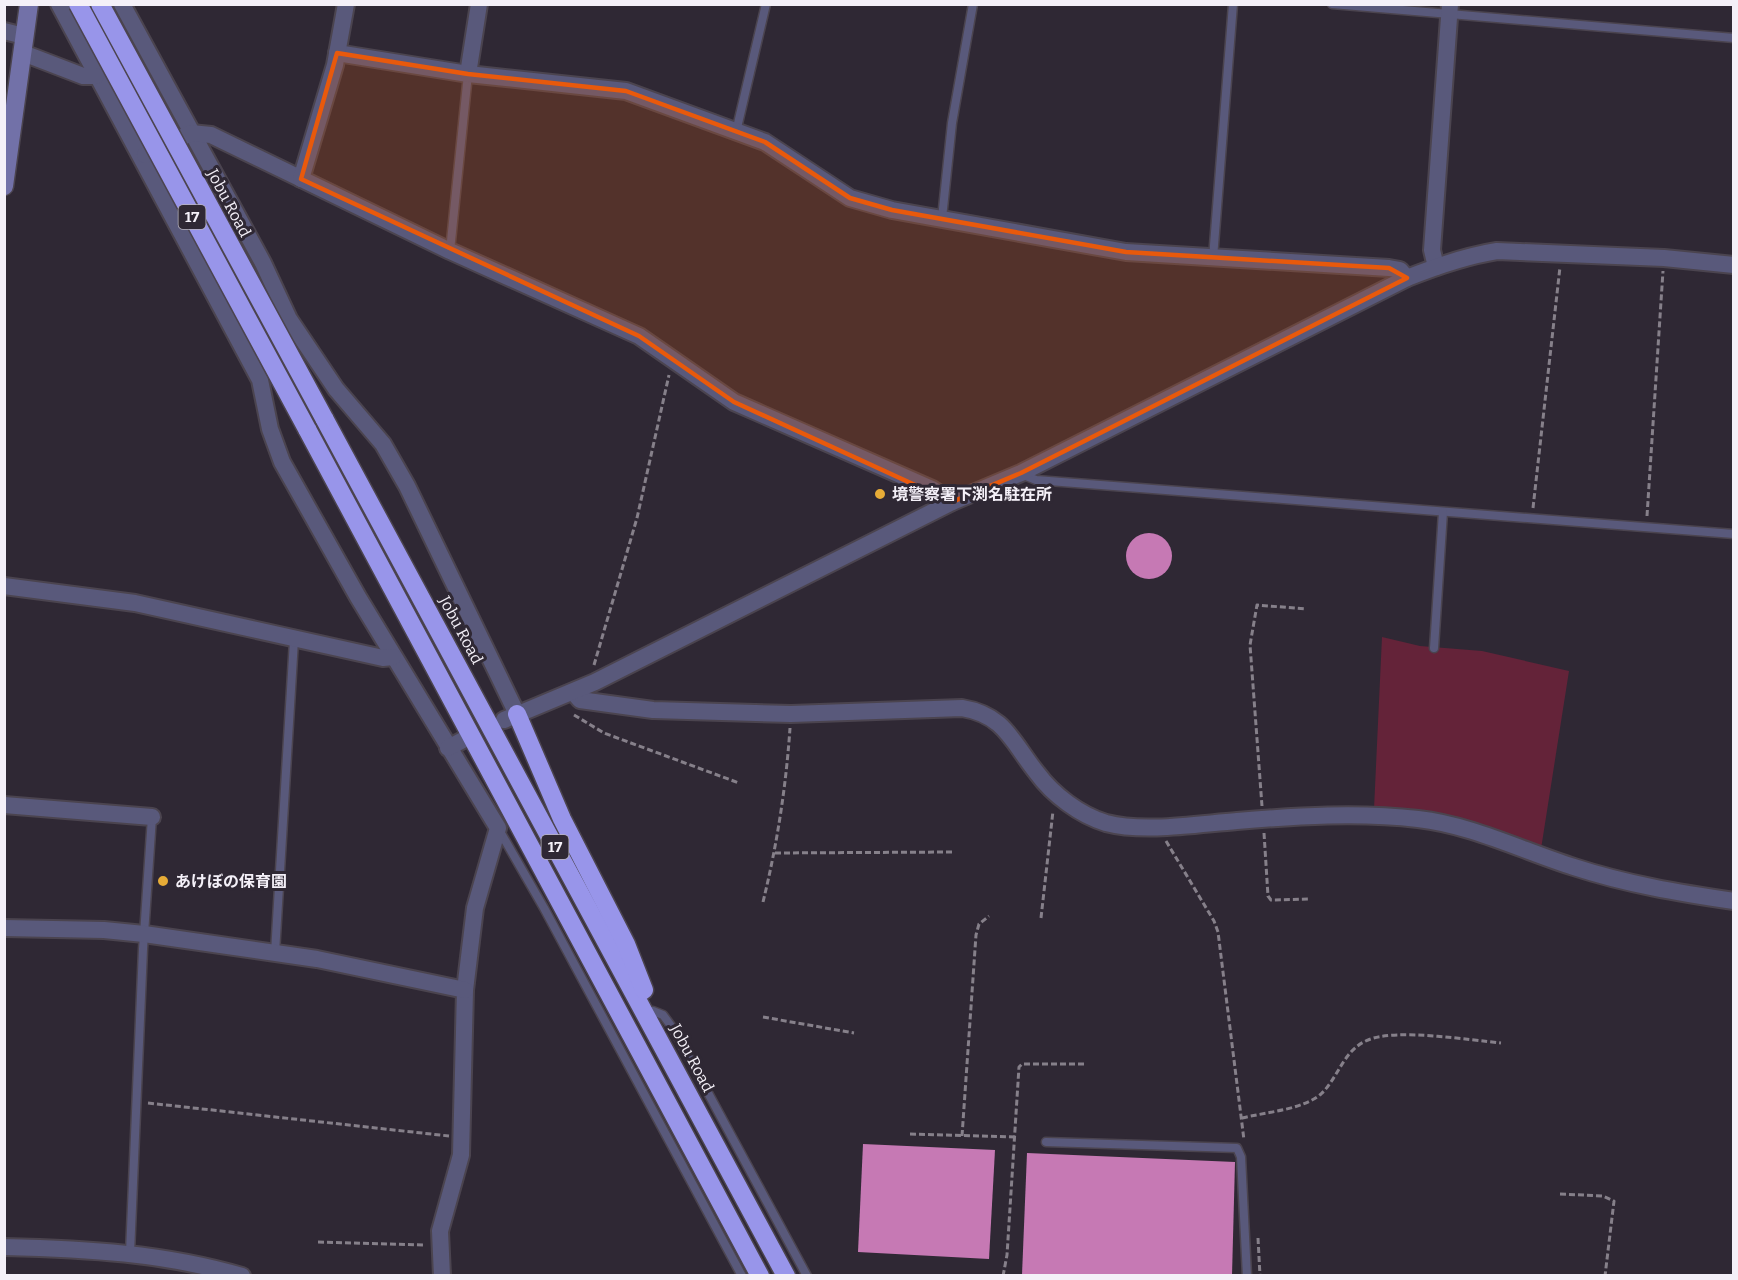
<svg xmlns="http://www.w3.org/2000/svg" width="1738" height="1280" font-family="Bitter,'Noto Sans JP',serif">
<rect width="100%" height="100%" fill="#2f2834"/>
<path fill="#642339" d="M1382 637 1420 646 1482 651 1569 671 1541 849 1374 809Z"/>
<g fill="#c679b4">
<circle cx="1149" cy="556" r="23"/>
<path d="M863 1144 995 1150 989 1259 858 1252Z"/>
<path d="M1027 1153 1235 1162 1232 1275H1022Z"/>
</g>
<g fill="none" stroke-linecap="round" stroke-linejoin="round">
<defs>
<g id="lane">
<path d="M1332 4 1734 38"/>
<path d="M736 132 766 4"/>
<path d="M942 218 952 123 973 4"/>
<path d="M450 251 468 74"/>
<path d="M1213 258 1233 4"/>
<path d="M1021 474 1036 480 1734 534"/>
<path d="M1434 648 1443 512"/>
<path d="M498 828 544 908 742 1276"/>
<path d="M275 953 294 640"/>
<path d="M653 1011 663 1015 674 1030 807 1276"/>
<path d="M1046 1142 1237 1148 1241 1157 1247 1276"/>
<path d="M130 1253 143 949 152 817"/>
</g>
<g id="street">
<path d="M59 4 260 380 270 429 282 462 358 597 498 828 475 908 465 990 461 1155 440 1231 442 1276"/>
<path d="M122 4 263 263 289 319 336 389 383 444 407 486 517 714"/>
<path d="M4 31 24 36"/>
<path d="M23 53 83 76H96"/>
<path d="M337 53 468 74 626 91 765 142 850 198 892 210 1126 252 1389 268 1400 270 1407 278"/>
<path d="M468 74 479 4"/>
<path d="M145 155 191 133 211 135 450 251 639 336 734 402 932 489 952 502"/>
<path d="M301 179 335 65 346 4"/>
<path d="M1436 267 1432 250 1450 4"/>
<path d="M4 586 135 603 383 658 393 657"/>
<path d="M573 692 580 700 653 710 791 714 962 708C1005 715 1012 742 1037 773 1053 795 1080 815 1106 823 1144 833 1198 824 1237 821 1297 816 1359 812 1418 819 1472 825 1523 851 1574 867 1626 884 1679 893 1734 901"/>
<path d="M504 720 595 682 952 502 1021 473 1407 278C1437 266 1465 256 1497 251L1664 258 1734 265"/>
<path d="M448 748 463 740"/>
<path d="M4 805 152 817"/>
<path d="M4 928 104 930 144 934 317 959 465 990"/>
<path d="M4 1247C86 1249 164 1253 242 1276"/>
</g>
<path id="secondary" d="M4 186 29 4"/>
<g id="highway">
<path d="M324 418 786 1276"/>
<path d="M307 429 760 1276"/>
<path d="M517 714 562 819 626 944 644 990"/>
</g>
</defs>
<use href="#lane" stroke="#4b444f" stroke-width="11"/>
<use href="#street" stroke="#4b444f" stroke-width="20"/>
<use href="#secondary" stroke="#4b444f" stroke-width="21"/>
<use href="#highway" stroke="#4b444f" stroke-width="21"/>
<g stroke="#86808a" stroke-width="3" stroke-dasharray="6 3" stroke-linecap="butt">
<path d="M1533 508 1560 267"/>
<path d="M1647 516 1663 271"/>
<path d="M594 665 637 518 669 375"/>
<path d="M574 715 604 733 739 783"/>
<path d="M1262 806 1250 645 1257 605 1306 609"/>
<path d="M1264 833 1268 896 1271 900 1310 899"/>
<path d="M1166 841 1214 921 1218 932 1244 1140"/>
<path d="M775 853 954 852"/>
<path d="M763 902C777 845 786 787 790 728"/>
<path d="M1041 918 1053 811"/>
<path d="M763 1017 854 1033"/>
<path d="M148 1103 449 1136"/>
<path d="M1242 1118C1266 1112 1302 1110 1321 1094 1339 1077 1343 1050 1368 1040 1396 1028 1469 1040 1501 1043"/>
<path d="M910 1134 1015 1137"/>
<path d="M962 1136 976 935 979 924 989 916"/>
<path d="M1560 1194 1603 1196 1614 1201 1605 1276"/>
<path d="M1258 1238 1260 1276"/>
<path d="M318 1242 425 1245"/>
<path d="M1003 1276 1007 1255 1019 1067 1022 1064H1084"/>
</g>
<use href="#lane" stroke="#59597b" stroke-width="8"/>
<use href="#street" stroke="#59597b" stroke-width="16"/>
<use href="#secondary" stroke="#7271a8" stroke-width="18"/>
<use href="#highway" stroke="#9895ea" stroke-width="18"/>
<defs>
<g id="highway-bridge">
<path d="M78 4 307 429"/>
<path d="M100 4 324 418"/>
</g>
</defs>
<use href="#highway-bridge" stroke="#4b444f" stroke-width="21" stroke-linecap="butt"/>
<use href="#highway-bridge" stroke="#9895ea" stroke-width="18"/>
</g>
<path fill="#e8590c" fill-opacity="0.2" stroke="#e8590c" stroke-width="4.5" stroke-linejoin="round" d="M337 53 468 74 626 91 765 142 850 198 892 210 1126 252 1389 268 1407 278 1021 473 952 502 734 402 639 336 301 179Z"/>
<g fill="#e7ac37" stroke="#2f2834" stroke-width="2">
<circle cx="880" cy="494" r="6"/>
<circle cx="163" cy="881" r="6"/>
</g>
<g text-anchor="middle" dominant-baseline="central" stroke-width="6" stroke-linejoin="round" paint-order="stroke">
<g fill="#2f2834" stroke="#b9b4bd" stroke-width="1.5">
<rect x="178.5" y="205" width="27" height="24" rx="4.5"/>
<rect x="541.5" y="835" width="27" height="24" rx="4.5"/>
</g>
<g font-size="15" font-weight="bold" fill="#f4f0f8">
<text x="192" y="217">17</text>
<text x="555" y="847">17</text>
</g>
<g font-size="16" fill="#f4f0f8" stroke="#2f2834">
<text transform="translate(229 203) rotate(62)">Jobu Road</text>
<text transform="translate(461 630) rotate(62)">Jobu Road</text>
<text transform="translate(692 1058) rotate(62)">Jobu Road</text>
</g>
<g font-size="16" font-weight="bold" fill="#f4f0f8" stroke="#2f2834" text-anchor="start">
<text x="892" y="494">境警察署下渕名駐在所</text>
<text x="175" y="881">あけぼの保育園</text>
</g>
</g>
<rect width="1738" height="1280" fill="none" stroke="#f4f0f8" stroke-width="12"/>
</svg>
